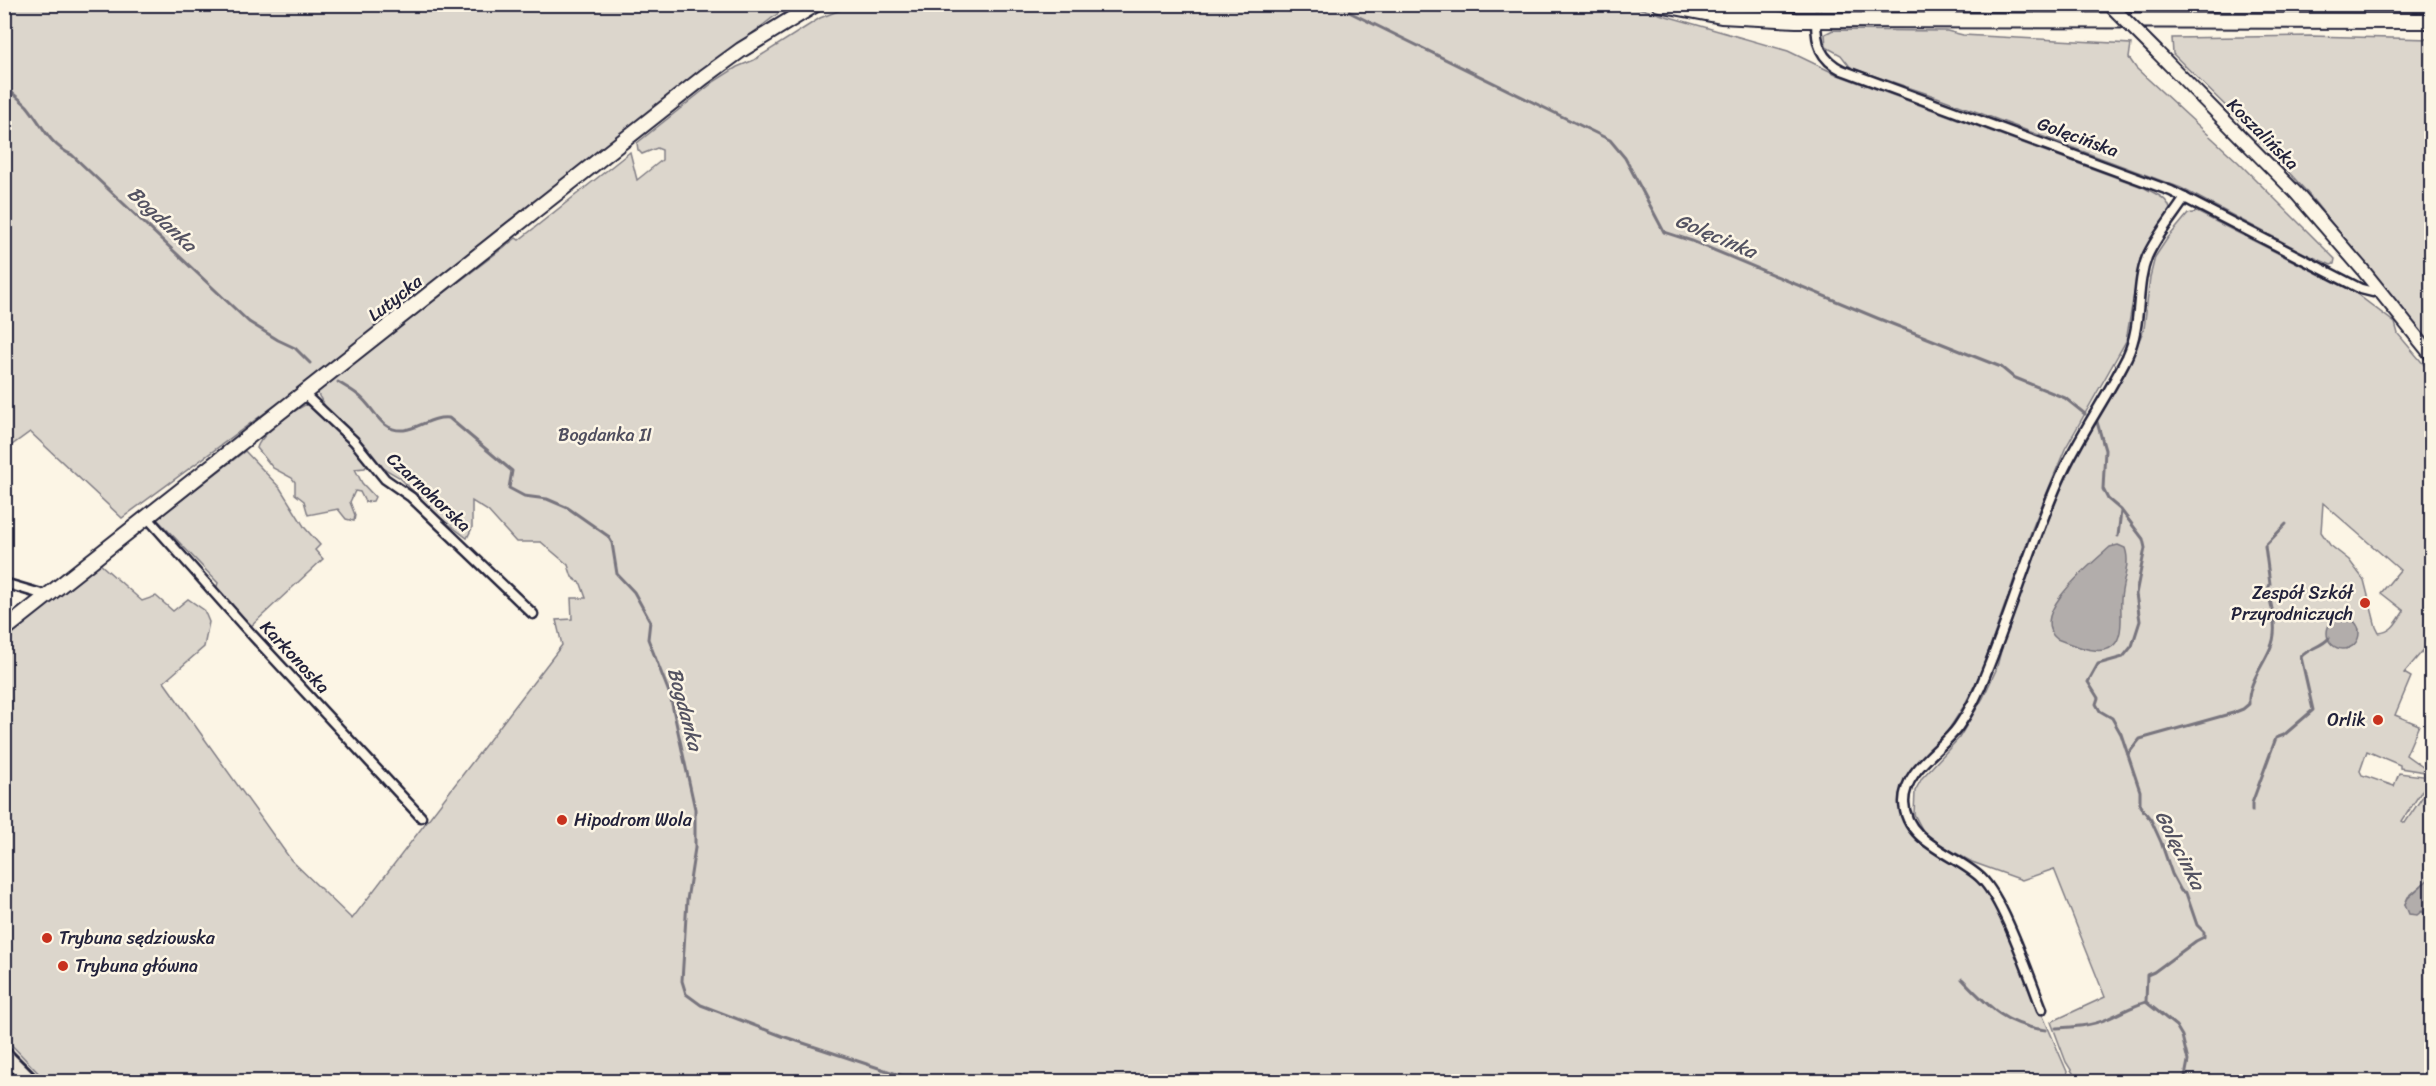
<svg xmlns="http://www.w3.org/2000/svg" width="2436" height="1086" font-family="Sriracha,sans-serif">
<rect width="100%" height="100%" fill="#fcf5e5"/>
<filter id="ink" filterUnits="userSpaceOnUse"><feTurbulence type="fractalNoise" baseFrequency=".0167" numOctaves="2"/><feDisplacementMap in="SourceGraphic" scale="12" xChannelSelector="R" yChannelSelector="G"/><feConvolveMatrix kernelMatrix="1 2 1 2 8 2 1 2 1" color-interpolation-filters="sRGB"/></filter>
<g filter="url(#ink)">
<path fill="#ece5d8" d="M4 1038 47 1081H15L5 1071Z"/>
<g fill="#dcd6cc" stroke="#7f7c84" stroke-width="1.5" fill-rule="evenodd">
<path d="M4 5H789L498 229 315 376 122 518 30 432 5 450Z"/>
<path d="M853 5H1628L1788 51 1838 75 2145 188C2155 194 2167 197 2170 209L2140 259 2126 341 2065 449 2032 529 1981 672 1964 706 1947 732 1927 751 1912 770 1901 790 1900 807 1905 825 1913 834 1922 845 1970 873 1993 900 2071 1081 47 1082 5 1038V636L100 564 142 601 156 596 173 611 188 599 204 610 209 622 204 647 164 682 291 860 352 919 562 645 556 620 572 619 571 598H586L581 584 572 577 568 565 541 542H516L488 511 472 501V528L467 538 438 516 399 477 383 468 366 446 326 408 316 391 516 238 519 240 630 152 637 180 662 160V150L657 148 642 154 638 150 637 143 715 81 737 67 754 60 820 18Z"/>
<path d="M1764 5H2003L1984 9 1766 8Z"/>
<path d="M2038 9 2153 12 2154 9 2206 10 2221 13 2007 15 2019 10Z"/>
<path d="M1833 30 1947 31 1963 35 2131 44 2129 58 2136 68 2238 162 2335 259 2334 264 2331 265 2304 253 2181 188 1937 97 1851 68 1841 55 1826 47 1825 34Z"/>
<path d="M2310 36 2431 39V346L2305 190 2251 131 2173 54 2172 38Z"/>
<path d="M2197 212 2354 292 2395 323 2398 334 2431 373V641L2404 673 2411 677 2395 715 2419 725 2406 755 2431 773 2400 768V765L2367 751 2360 771 2362 775 2394 786 2399 773 2431 777 2402 821 2405 823 2431 784V877L2408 897 2405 904 2425 913 2431 925 2428 1019 2431 1021V1081H2078L2066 1062 2051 1022 2105 997 2054 869 2022 880 1972 862 1932 840 1923 831 1914 814 1915 791 1922 778 1959 738 1983 698 1996 670 2005 636 2064 479 2101 408 2125 373 2144 329 2150 277 2155 257 2167 239 2188 214ZM2323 503 2400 570 2381 593 2404 611C2397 621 2393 632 2379 633L2376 627 2364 580 2349 560 2330 545 2321 532ZM2346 617 2354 621 2359 629 2354 645 2346 649 2329 638 2328 629 2333 621Z"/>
<path d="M305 405 311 406 342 433 369 462 365 468 355 469 362 483 375 497 373 501 365 502 360 492 355 491 350 502 355 515 354 521 346 519 338 509 308 515 304 501 295 494V482L292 478 273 468 257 448C260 435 293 411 305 405Z"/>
<path d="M245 451 280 488 305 528 320 545 315 550 323 559 249 628 216 589 218 583 157 519Z"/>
</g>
<g fill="#b2adab" stroke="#78757e" stroke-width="1.5">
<path d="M2118 545 2125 548C2131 565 2122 581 2121 599 2120 611 2123 624 2119 636 2111 663 2074 645 2057 639 2026 615 2094 562 2110 547Z"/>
<circle cx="2343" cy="633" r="16"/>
<path d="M2431 877V925L2430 919 2422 911 2417 915 2409 914 2405 904 2408 898Z"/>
</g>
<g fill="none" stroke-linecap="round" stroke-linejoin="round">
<g stroke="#78757e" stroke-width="3">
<path d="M1349 12 1610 140 1625 158 1664 232 1692 241 1877 318 2001 367 2013 377 2065 398 2085 414"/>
<path d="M4 86C12 93 20 99 27 106 42 124 49 145 72 155L249 322 278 340 295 348 310 363"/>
<path d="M338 382C344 386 352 390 358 395 375 407 379 432 404 430 420 428 432 416 449 418L512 471 509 488 524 496 547 499 568 508 608 536 612 543 617 574 634 592 650 621 648 639 670 695 695 809V848L687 900 682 981 686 994 701 1005 782 1036 921 1082"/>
<path d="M2097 422 2105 450 2103 489 2108 499 2121 510 2143 539 2145 548 2136 594 2140 621 2132 646 2123 657 2098 664 2088 682 2098 698 2096 704 2100 711 2112 718 2121 734 2140 791V806L2151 820 2161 842 2172 874 2181 891 2186 893 2197 925 2204 932V937L2196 941 2154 972 2147 975 2146 1002 2176 1026 2182 1036 2188 1061 2184 1082"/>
<path d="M2118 536 2121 511"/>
<path d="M2128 754 2140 739 2233 713 2243 709 2249 704C2247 683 2265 664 2272 644 2278 626 2271 607 2268 589L2270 584 2265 546 2286 524"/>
<path d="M2252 811V803L2276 738 2284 735 2313 710 2301 657C2308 648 2322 647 2329 638"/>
<path d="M1962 979C1988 1006 2006 1026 2046 1030"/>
<path d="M2056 1028C2073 1027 2091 1026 2107 1019 2121 1013 2132 1006 2146 1002"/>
</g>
<defs>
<g id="street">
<path d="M1816 20C1816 44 1820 59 1842 70L2171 191 2361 289 2373 292 2377 289"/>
<path d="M303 393 354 441 385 479 411 497 533 614"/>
<path d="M147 517 243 625 421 817"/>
<path d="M4 583 48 596"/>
<path d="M2042 1009C2029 976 2004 900 1981 878 1956 854 1905 843 1904 802 1904 770 1942 750 1958 727 1970 710 1979 692 1986 673 2012 610 2031 543 2059 480 2078 437 2106 399 2127 357 2143 323 2135 288 2147 257 2155 238 2174 215 2185 198"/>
</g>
<path id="secondary" d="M2157 52 2296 193 2362 269 2432 356"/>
<g id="primary">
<path d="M1659 4 1721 16 1796 20 2432 21"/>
<path d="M4 630 704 77 741 50 816 4"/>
</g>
</defs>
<use href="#street" stroke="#22223b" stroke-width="13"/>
<use href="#secondary" stroke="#22223b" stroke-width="16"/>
<use href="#primary" stroke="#22223b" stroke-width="18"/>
<use href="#street" stroke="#fcf5e5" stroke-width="8"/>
<use href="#secondary" stroke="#fcf5e5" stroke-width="12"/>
<use href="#primary" stroke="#fcf5e5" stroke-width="14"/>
<g stroke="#22223b" stroke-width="3">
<path d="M4 1043 43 1082"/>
<path d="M4 1066 21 1082"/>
</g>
<defs>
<path id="secondary-bridge" d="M2109 4 2157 52"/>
</defs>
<use href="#secondary-bridge" stroke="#22223b" stroke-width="16" stroke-linecap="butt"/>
<use href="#secondary-bridge" stroke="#fcf5e5" stroke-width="12"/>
</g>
</g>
<g fill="#c8321e" stroke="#fcf5e5" stroke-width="2">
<circle cx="2365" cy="603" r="6"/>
<circle cx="2378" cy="720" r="6"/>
<circle cx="562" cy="820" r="6"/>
<circle cx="47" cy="938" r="6"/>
<circle cx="63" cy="966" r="6"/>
</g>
<g text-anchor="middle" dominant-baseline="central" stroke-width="5" stroke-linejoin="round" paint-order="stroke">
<g font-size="18" fill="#22223b" stroke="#fcf5e5">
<text transform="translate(2263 134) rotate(45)">Koszalińska</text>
<text transform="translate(2078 137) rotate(20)">Golęcińska</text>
<text transform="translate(395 298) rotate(-38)">Lutycka</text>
<text transform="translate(429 492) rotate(43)">Czarnohorska</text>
<text transform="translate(295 657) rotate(47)">Karkonoska</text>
</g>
<g font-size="18" fill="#504f5f" stroke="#fcf5e5">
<text x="605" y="435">Bogdanka II</text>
</g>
<g font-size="18" fill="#22223b" stroke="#fcf5e5" text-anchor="start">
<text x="2353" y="593" text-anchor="end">Zespół Szkół<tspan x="2353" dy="21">Przyrodniczych</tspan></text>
<text x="2366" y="720" text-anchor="end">Orlik</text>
<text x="574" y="820">Hipodrom Wola</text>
<text x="59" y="938">Trybuna sędziowska</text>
<text x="75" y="966">Trybuna główna</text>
</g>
<g font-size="20" font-style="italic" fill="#545362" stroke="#fcf5e5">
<text transform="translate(162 219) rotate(43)">Bogdanka</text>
<text transform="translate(1716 236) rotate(23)">Golęcinka</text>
<text transform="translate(685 709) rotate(75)">Bogdanka</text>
<text transform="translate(2180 850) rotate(63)">Golęcinka</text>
</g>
</g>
<rect width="2436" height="1086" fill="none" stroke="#fcf5e5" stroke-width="24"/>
<rect x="12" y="12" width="2412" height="1062" fill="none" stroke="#22223b" stroke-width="2" filter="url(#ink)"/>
</svg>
